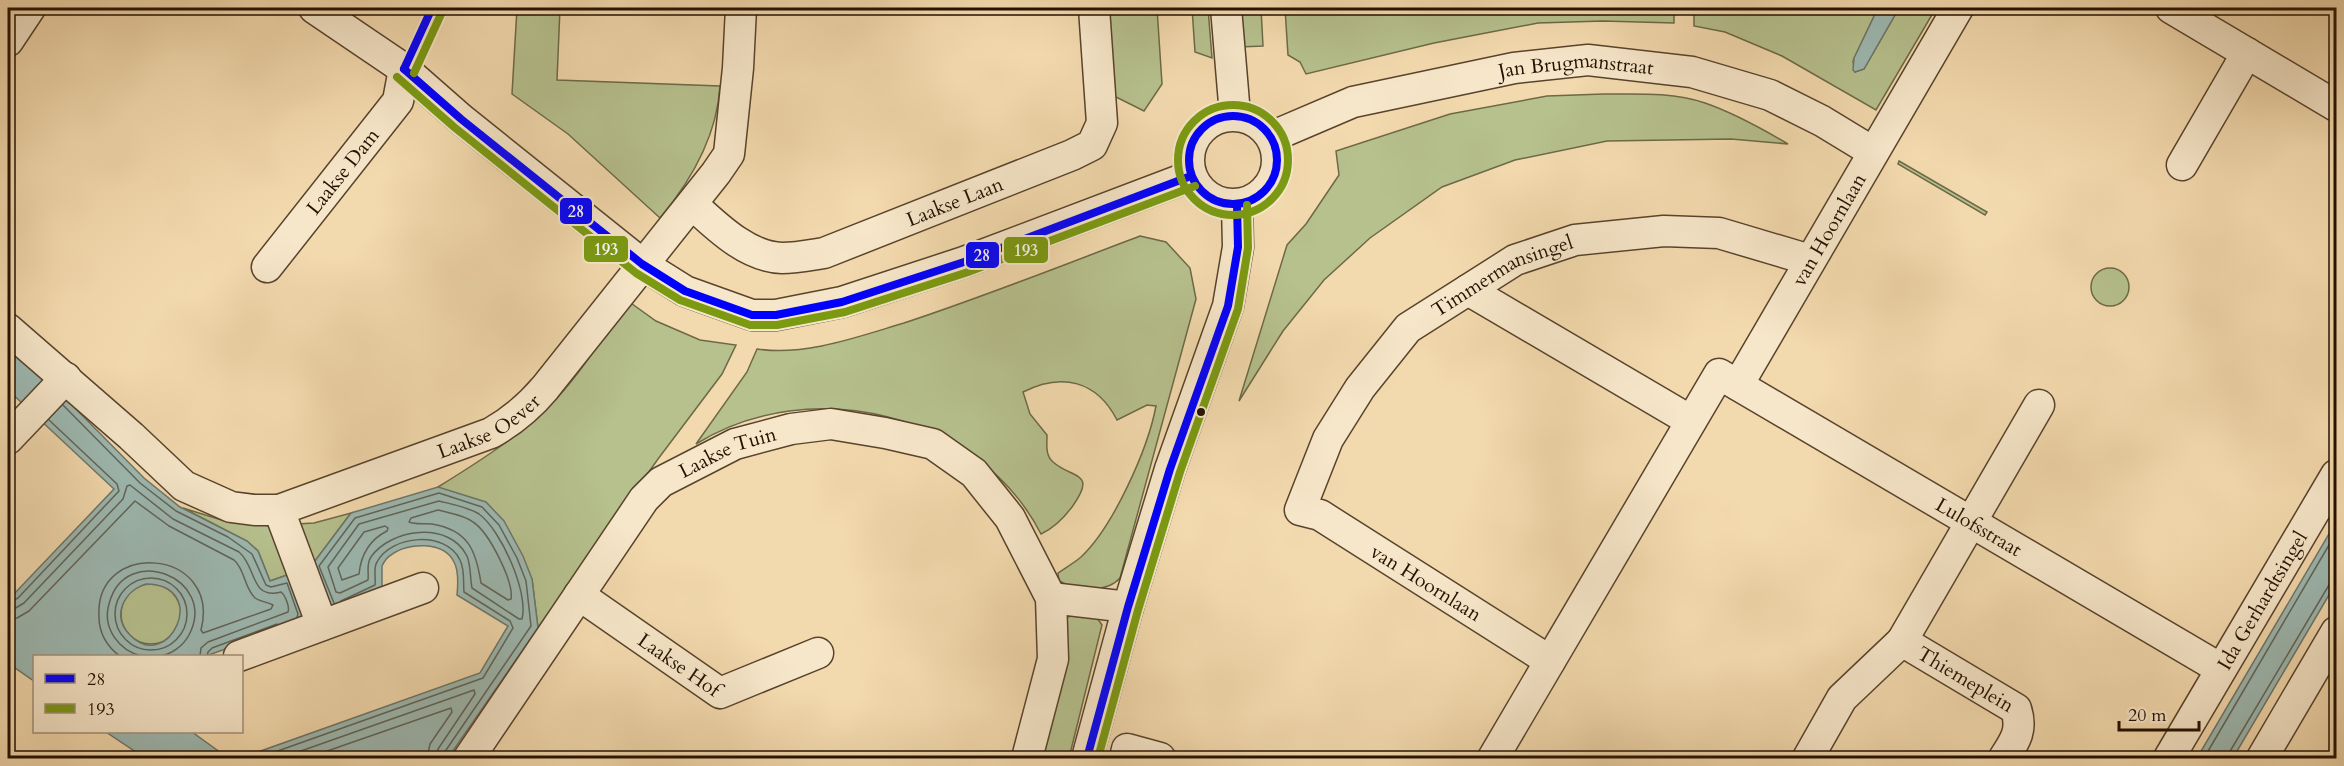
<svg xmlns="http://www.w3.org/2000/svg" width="2344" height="766" font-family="Cardo,serif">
<rect width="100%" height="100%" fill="#f3daae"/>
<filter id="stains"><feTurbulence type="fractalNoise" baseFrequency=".00333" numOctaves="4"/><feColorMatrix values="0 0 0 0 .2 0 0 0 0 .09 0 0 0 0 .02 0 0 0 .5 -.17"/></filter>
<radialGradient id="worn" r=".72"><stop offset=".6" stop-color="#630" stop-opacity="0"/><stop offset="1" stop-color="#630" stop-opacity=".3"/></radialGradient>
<g fill="#b6c18e" stroke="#6d6947" stroke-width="1.5">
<path d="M517 8H560L557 80 720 86C717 135 691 181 660 218L568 134 512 94Z"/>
<path d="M1106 8H1157L1162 84 1144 111 1114 96Z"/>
<path d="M1192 8H1208L1212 58 1195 52Z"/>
<path d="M1236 8H1261L1263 46 1239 47Z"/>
<path d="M1285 8H1674V23L1603 21 1538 23 1434 43 1306 74 1300 62 1288 55Z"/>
<path d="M1694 8H1878L1853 61 1855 72 1864 69 1899 8H1936L1876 110 1782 56 1725 32 1694 26Z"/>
<path d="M1604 94C1637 94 1673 92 1705 103 1734 113 1761 128 1788 144L1731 139 1607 141 1515 160 1442 187 1370 238 1324 280 1283 331 1239 401 1287 245 1306 224 1339 175 1336 151 1450 114 1547 96Z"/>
<path d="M1899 161 1987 212 1985 215 1898 164Z"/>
<path d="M1140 236 1166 242 1190 268 1196 299 1120 578C1106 594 1076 590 1059 581L1058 573C1065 568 1074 563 1081 557 1113 527 1148 449 1156 406L1147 405 1117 420C1097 381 1062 372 1023 392L1030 414 1047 435C1047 444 1045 455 1053 462 1072 479 1098 471 1072 507 1063 519 1054 528 1041 534 979 413 810 373 696 444L747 372 757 349C806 356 857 337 904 323 983 297 1061 266 1140 236Z"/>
<circle cx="2110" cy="287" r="19"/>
<path d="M628 301 656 321 700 340 736 345 722 374 658 459 538 628 532 579 438 487C480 461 523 434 557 398 584 369 605 333 628 301Z"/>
<path d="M183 508 228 522 273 526 290 574 270 581 258 551 247 541Z"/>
<path d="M351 513 312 565 297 524 314 523Z"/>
<circle cx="151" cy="614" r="30"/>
<path d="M1080 613 1095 615 1102 625 1069 758H1042L1065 618Z"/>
</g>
<g fill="#9db9b2" stroke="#6d766b" stroke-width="1.5" fill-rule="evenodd">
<path d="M1878 8H1899L1864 69 1855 72 1853 70 1854 58Z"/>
<path d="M8 350 69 402 144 478 180 507 247 541 258 551 270 581 290 574 307 620 206 656H34V681L8 663V598L14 594 114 489 8 390ZM146 584C212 585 168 675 130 635 111 616 124 591 146 584Z"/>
<path d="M438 487 486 502 504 521 523 556 532 579 538 628 448 758H241L480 673 508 626 457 595C458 585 459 571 454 562 444 541 407 542 391 555 387 557 384 562 382 566V588L329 612 312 565 351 513Z"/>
<path d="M2336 522V583L2233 758H2197Z"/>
<path d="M106 732H192L228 758H145Z"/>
</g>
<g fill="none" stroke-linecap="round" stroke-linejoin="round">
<g stroke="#606559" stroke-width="1.5">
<path d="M63 405 140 483 176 511 228 537 252 554 266 585 271 587 287 583 298 614 297 617"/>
<path d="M439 501C451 504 468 507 479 514 501 530 529 593 522 619H519L472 588C470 578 471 566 467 556 449 520 390 529 371 557 366 564 369 572 368 580L340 593 336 592 328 567 359 524Z"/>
<path d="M438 510C449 513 464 515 473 522 489 532 514 582 511 599L508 600 481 583C476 550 468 530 432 524 424 523 416 525 409 522L411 518Z"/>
<path d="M385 526 388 528 387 531C369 540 361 554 359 574L342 580 338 568 364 532Z"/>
<circle cx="151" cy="614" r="36"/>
<path d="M8 603 18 598 119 491 117 484 49 420"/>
<path d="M334 603 319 566 355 518 439 493 482 507 499 525 517 558 526 581 531 626 444 753 443 758"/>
<path d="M8 610 14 609 24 603 123 499 127 486 130 485 173 519 239 552C257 567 250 600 281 592 285 595 290 607 288 612L208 642 201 648 200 656"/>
<path d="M8 619 17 618 29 611 135 501 169 526 234 560C245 569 244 588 255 598 261 602 268 602 273 605L271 609 203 633 201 630C222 548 94 538 99 617 99 633 107 647 120 656"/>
<path d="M142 656C119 651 102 628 109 604 125 541 219 578 189 635 183 646 172 654 160 656"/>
<path d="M207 656 208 652 212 648 277 624"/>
<path d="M258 758 483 678 513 628 510 621 464 592C463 581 465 570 460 560 446 530 391 535 377 562 373 568 376 578 375 585L341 601"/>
<path d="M281 758 474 690 475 694 438 749 436 758"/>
<path d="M307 758 451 708 452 712 430 744 427 758"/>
<path d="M2204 758 2336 533"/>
<path d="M2229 758V753L2329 585 2336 581"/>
</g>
<defs>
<g id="minor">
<path d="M314 8 404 69 461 119 642 264 685 291 752 315H776L842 302 964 262 1191 176"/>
<path d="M1226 8 1235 115"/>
<path d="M2171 8 2336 106"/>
<path d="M8 41 30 8"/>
<circle cx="1233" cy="160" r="44"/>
<path id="s1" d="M1271 137 1353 102 1514 68 1588 60 1692 72 1770 95 1822 121 1873 152"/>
<path d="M2182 165 2247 53"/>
<path id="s2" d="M692 204C716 226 747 257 782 258 796 258 811 255 824 253L1072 155 1092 145 1102 123 1094 8"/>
<path id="s3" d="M267 267 398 101 404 69"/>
<path d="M1468 290 1691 421"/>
<path id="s4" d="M8 329 131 436 184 486 231 507 254 510H279L491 433C512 421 529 407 545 388L716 173 729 154 738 68 741 8"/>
<path id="s5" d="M1738 385 1958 8"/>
<path d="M8 439 66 378"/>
<path d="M279 510 322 625"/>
<path id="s6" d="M579 595 720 693 818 653"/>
<path d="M1051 598 1128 607"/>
<path d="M1902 641 2039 405"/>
<path d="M239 656 423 588"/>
<path id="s7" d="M1550 661 1320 515 1300 510 1328 439 1360 388 1408 328 1515 260 1575 240 1664 231 1719 233 1810 260"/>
<path id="s8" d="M469 758 644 499 661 482 735 444 791 429 831 424 885 433 933 444 974 473 1010 518 1051 598 1053 659 1027 758"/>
<path d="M1087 758 1128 607 1170 469 1228 306 1238 247 1237 205"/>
<path d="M1125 758 1127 749 1160 758"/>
<path id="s9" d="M1493 758 1719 374 2221 669"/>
<path id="s10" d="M1808 758 1842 698 1902 641 2016 709C2023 730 2015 741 2004 758"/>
<path id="s11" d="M2169 758 2336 475"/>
<path d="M2262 758 2336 632"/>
</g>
</defs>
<use href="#minor" stroke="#58432c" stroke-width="33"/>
<use href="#minor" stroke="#f7e7ca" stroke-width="30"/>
<defs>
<g id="bus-1">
<path d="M404 69 461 119 642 264 685 291 752 315H776L842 302 964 262 1191 176"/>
<path d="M404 69 432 8"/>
<circle cx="1233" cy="160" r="44"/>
<path d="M1087 758 1128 607 1170 469 1228 306 1238 247 1237 205"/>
</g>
<g id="bus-2">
<path d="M414 73 442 12"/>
<path d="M397 77 454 127 636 273 680 300 750 325H777L845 312 968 272 1195 186"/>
<circle cx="1233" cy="160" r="55"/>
<path d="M1098 758 1138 610 1180 472 1238 309 1248 248 1247 205"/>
</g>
</defs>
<use href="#bus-1" stroke="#f7e7ca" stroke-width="12"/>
<use href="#bus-2" stroke="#f7e7ca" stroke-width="12"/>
<use href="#bus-1" stroke="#00f" stroke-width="8"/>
<use href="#bus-2" stroke="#7b9a12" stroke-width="8"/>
</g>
<circle fill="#241100" stroke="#f7e7ca" stroke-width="2" cx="1201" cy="412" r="5"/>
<g text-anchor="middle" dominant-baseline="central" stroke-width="5" stroke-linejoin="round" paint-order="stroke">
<g font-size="20" fill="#241100" stroke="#f7e7ca">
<text stroke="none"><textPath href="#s1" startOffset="316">Jan Brugmanstraat</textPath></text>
<text stroke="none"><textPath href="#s3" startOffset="122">Laakse Dam</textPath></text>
<text stroke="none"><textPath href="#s2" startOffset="290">Laakse Laan</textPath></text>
<text stroke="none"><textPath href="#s5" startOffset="180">van Hoornlaan</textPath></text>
<text stroke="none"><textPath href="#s7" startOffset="615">Timmermansingel</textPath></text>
<text stroke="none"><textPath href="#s4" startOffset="562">Laakse Oever</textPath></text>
<text stroke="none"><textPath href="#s8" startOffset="410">Laakse Tuin</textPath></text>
<text stroke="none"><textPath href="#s9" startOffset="747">Lulofsstraat</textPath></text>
<text transform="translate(1426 583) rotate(32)">van Hoornlaan</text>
<text stroke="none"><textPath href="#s11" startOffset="183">Ida Gerhardtsingel</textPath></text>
<text stroke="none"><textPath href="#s6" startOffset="122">Laakse Hof</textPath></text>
<text stroke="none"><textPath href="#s10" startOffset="226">Thiemeplein</textPath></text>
</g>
</g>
<g stroke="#f7e7ca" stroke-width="2">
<rect x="559" y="197" width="34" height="28" rx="6" fill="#00f"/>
<rect x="583" y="235" width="46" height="28" rx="6" fill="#7b9a12"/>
<rect x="1003" y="236" width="46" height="28" rx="6" fill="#7b9a12"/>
<rect x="965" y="241" width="35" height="28" rx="6" fill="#00f"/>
</g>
<g font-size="16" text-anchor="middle" font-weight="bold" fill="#fff">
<text x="576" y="217">28</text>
<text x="606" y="255">193</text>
<text x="1026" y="256">193</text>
<text x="982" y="261">28</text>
</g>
<rect width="2344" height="766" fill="none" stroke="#f3daae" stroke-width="30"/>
<rect x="9" y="9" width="2326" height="748" fill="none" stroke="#241100" stroke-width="3"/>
<rect x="15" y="15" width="2314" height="736" fill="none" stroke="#241100" stroke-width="1.5"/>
<rect x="33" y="655" width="210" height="78" fill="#f7e7ca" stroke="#a39179" stroke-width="1.5"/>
<rect x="45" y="674" width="30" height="9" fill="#0000ff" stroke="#a39179" stroke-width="1.5"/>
<text x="87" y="685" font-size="18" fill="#241100">28</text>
<rect x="45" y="704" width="30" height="9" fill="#7b9a12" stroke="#a39179" stroke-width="1.5"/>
<text x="87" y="715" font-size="18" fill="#241100">193</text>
<path d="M2119 721v9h80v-9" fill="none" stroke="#241100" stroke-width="3"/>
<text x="2128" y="721" font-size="18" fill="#241100" stroke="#f7e7ca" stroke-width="4.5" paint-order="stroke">20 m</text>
<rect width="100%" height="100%" filter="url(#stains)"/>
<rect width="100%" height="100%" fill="url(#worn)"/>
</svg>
